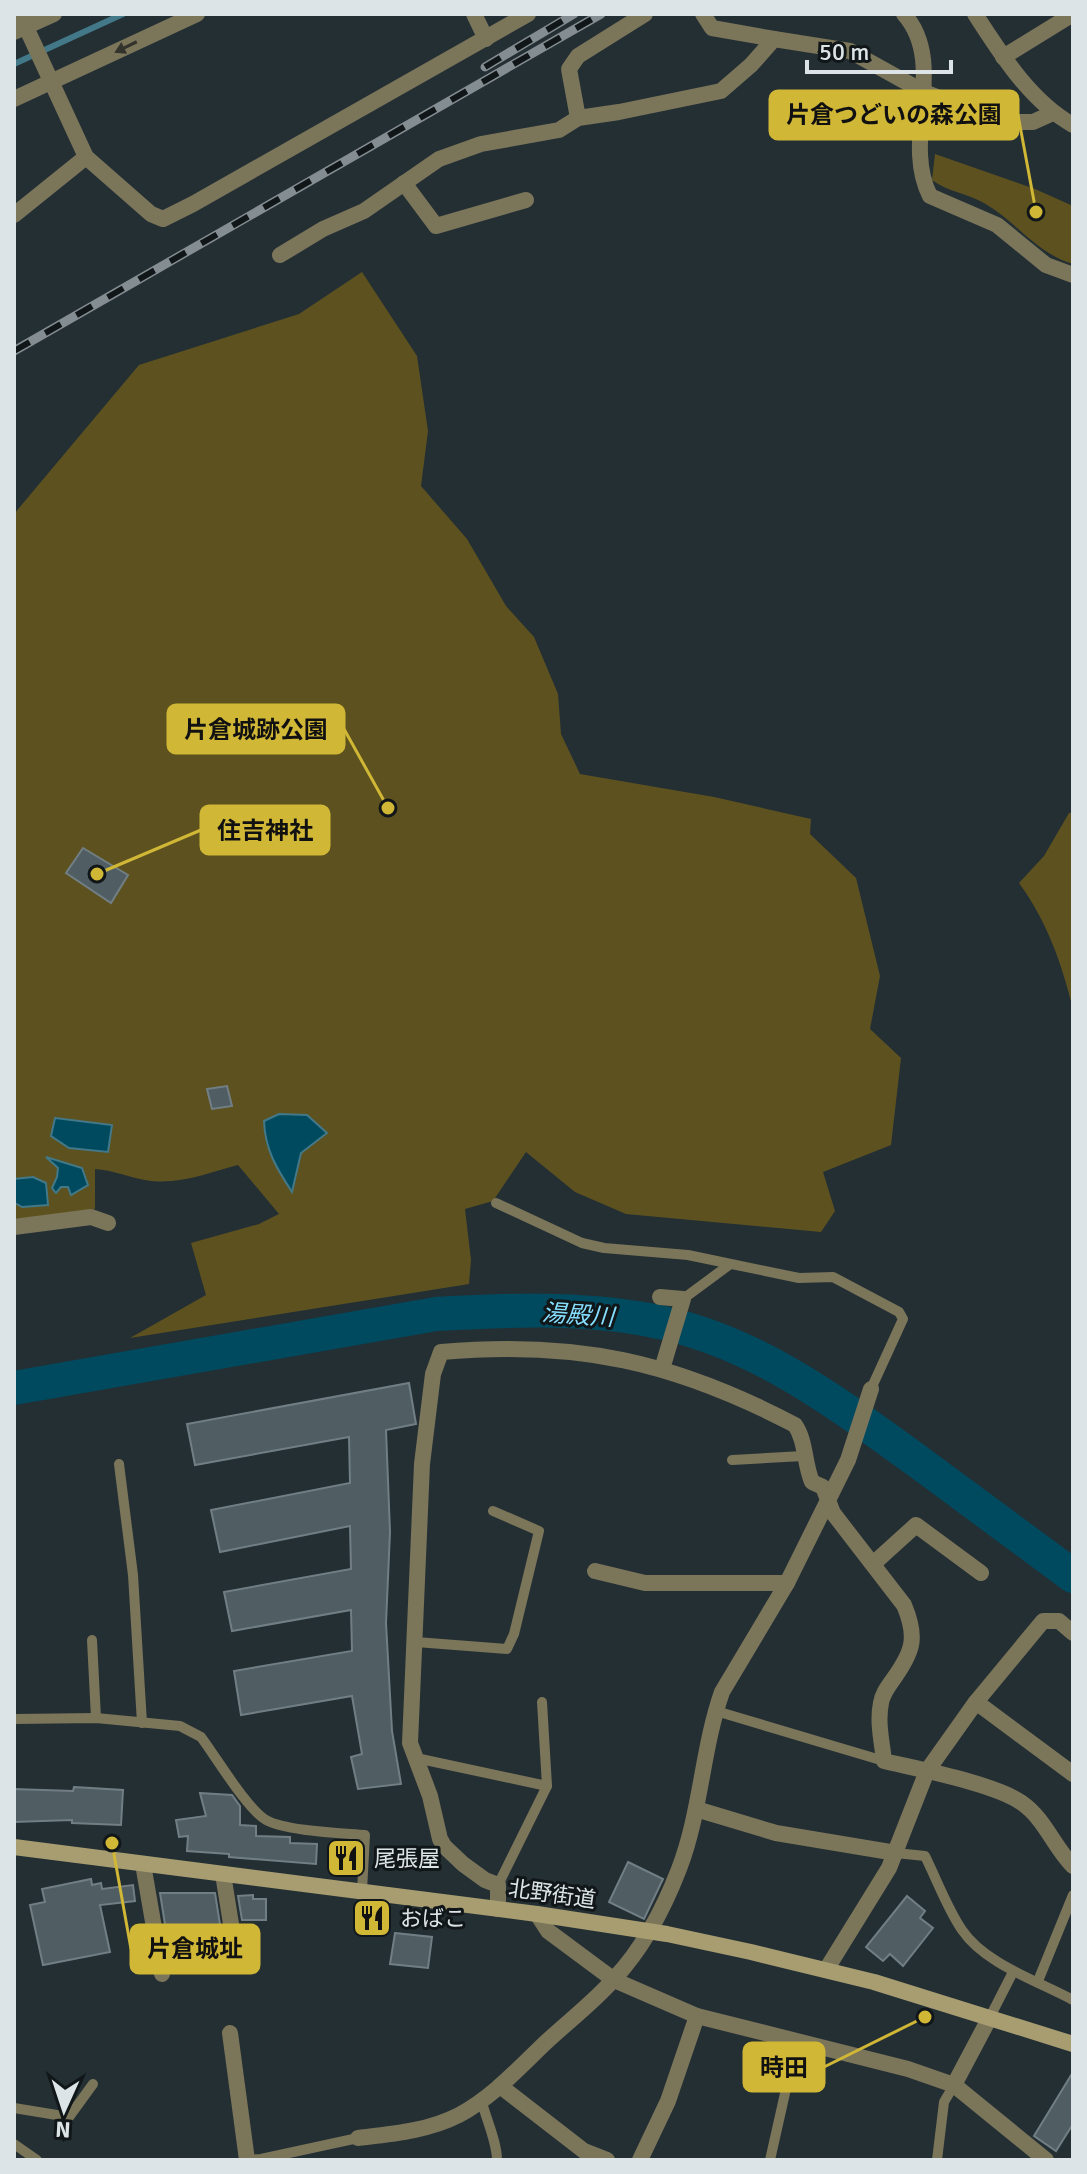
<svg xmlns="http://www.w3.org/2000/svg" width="1087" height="2174" font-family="Signika,'Noto Sans JP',sans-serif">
<rect width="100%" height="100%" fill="#242f34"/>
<g fill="#5d521f">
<path d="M935 154 1035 189 1073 206V264C1036 253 1016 221 984 203 967 193 948 192 932 180Z"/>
<path d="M362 272 417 356 428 431 421 486 467 539 506 606 534 637 558 694 561 734 580 774 714 797 811 819 810 834 856 878 880 976 870 1029 901 1058 891 1145 823 1172 835 1211 821 1232 626 1214 575 1192 526 1152 493 1201 465 1209 471 1260 469 1284 130 1338 206 1295 191 1243 259 1224 279 1214 238 1165C208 1173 177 1186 145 1180 128 1177 113 1170 95 1169V1209L14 1221V514L139 365 299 314Z"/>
<path d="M1069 813H1073V1009C1062 964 1047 921 1019 883L1044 856Z"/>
</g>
<g fill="#004a5f" stroke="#427888" stroke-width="2">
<path d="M279 1114 307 1115 327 1133 301 1153 292 1192C277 1169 265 1150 264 1121Z"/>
<path d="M55 1118 112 1125 108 1152 69 1148 51 1136Z"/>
<path d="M46 1157 82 1168 88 1185 71 1195 68 1187H61L56 1193 52 1188 57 1177 58 1168Z"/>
<path d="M33 1177 46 1183 48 1205 22 1207 15 1203 14 1179Z"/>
</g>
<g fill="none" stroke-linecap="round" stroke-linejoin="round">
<path stroke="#427888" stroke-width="6" d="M14 64 123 14"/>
<path stroke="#004a5f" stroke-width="34" d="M14 1388 436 1314C506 1310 579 1307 649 1320 751 1338 834 1401 916 1460 968 1499 1021 1537 1073 1576"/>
</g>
<g fill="#505d62" stroke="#717f84" stroke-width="2">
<path d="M83 848 128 875 111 903 66 873Z"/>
<path d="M227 1086 232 1106 212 1109 207 1089Z"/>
<path d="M409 1383 416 1424 386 1430 390 1532 386 1623 392 1731 401 1784 358 1789 351 1757 362 1754 352 1696 241 1715 234 1671 352 1651 351 1610 232 1631 224 1592 351 1569 350 1526 220 1552 211 1510 350 1483 349 1437 195 1465 187 1424Z"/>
<path d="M74 1787 123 1790 121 1825 72 1823V1820L14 1822V1789L73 1791Z"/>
<path d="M200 1793 232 1795 240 1806V1825L256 1826V1836L290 1837V1843L317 1844 316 1864 229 1857V1854L187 1851 188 1836 179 1837 176 1820 206 1816Z"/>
<path d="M331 1851 352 1852 351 1869 330 1868Z"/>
<path d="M628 1862 663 1879 644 1919 609 1902Z"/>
<path d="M91 1879 92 1885 101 1883 102 1889 133 1885 135 1901 100 1905 110 1952 43 1965 30 1905 45 1902 42 1889Z"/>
<path d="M160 1893H215L225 1956 194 1959 193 1951 170 1956Z"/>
<path d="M253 1895V1899H266V1920H242L238 1896Z"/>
<path d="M907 1896 925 1911 920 1918 933 1928 903 1966 890 1954 883 1961 866 1947Z"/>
<path d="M362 1911 384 1912 382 1927 361 1926Z"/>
<path d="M395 1933 432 1937 428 1968 390 1964Z"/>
<path d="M1073 2072V2124L1056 2151 1034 2136Z"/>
</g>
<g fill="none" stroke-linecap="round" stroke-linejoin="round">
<g stroke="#7b755a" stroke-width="10">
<path d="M496 1203 582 1243 604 1248 688 1255 799 1278 833 1277 899 1312 903 1319 871 1389"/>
<path d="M683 1299 729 1265"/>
<path d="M732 1460 803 1456"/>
<path d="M119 1464 133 1575 142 1723"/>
<path d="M92 1640 96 1718"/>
<path d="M416 1642 507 1649 514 1634 539 1531 493 1511"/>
<path d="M716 1711 884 1761"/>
<path d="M14 1719 96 1718 180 1726 201 1737C216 1757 247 1809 266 1820 285 1831 342 1833 365 1835L362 1891"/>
<path d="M416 1758 547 1786"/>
<path d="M896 1853 925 1856C937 1880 947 1908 962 1930 985 1964 1038 1981 1073 2000"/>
<path d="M498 1885 547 1786 542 1702"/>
<path d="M1038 1981 1073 1895"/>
<path d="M990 2017 1013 1972"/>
<path d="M481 2099C486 2119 497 2142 497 2160"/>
<path d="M14 2108 69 2117 93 2084"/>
<path d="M14 2144 37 2160"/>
<path d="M245 2160 261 2159 358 2138"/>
<path d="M770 2160 797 2040"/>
<path d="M937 2160 944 2102 954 2085"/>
</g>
<g stroke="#7b755a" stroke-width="16">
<path d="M20 14 86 157 151 214 163 219 193 204 528 14"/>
<path d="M474 14 486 39"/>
<path d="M703 14 712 28 774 39"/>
<path d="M904 14C948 64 901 140 930 196L997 225 1046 265 1073 275"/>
<path d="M975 14C1001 54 1030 101 1073 125"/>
<path d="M14 32 54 14"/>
<path d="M1003 57 1073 14"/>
<path d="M14 99 197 14"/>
<path d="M578 118 569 69 578 56 645 14"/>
<path d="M404 183 436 226 526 200"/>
<path d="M14 215 86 157"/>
<path d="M280 255 323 229 364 211 439 159 481 144 559 130 578 118 619 112 721 91 751 65 774 39 850 51 924 92 1001 122H1033L1053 113"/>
<path d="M14 1227 91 1217 108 1223"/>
<path d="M660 1297 683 1299 662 1369"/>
<path d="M873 1564 916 1525 981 1573"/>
<path d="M595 1571 645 1583H787"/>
<path d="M976 1702 1073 1774"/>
<path d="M696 1809 776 1833 896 1853"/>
<path d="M143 1864 162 1974"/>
<path d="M223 1874 236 1955"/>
<path d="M498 1909V1885L485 1880 463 1864 444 1846 440 1839 430 1796 410 1743 422 1464 433 1374 441 1352C577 1340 675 1362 795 1425 806 1441 804 1463 812 1482L823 1487 833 1513 904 1605C918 1638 913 1652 892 1681 887 1688 882 1695 881 1703 877 1722 882 1742 884 1761 918 1769 996 1784 1022 1803 1045 1819 1054 1847 1073 1866"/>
<path d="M537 1914 548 1931 614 1980 697 2016 908 2069 954 2085 1046 2160"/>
<path d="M826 1970 889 1868 927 1771 976 1702 1043 1621H1059L1073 1633"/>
<path d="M230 2033 247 2160"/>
<path d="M954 2085 990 2017"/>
<path d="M500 2086 584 2151 607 2160"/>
<path d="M358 2138C392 2134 428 2131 459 2115 491 2098 517 2070 543 2045 566 2023 593 2003 614 1979 643 1948 664 1908 679 1869 701 1812 702 1749 722 1692L787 1583 848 1460 871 1389"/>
<path d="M640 2160 668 2101 697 2016"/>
</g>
<path stroke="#a79d71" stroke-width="16" d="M14 1847 537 1914 667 1934 751 1952 874 1982 1073 2044"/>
<defs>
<g id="rail">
<path d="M485 67 574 14"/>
<path d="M14 351 601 14"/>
</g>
</defs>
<use href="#rail" stroke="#848d91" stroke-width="9"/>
<use href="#rail" stroke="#111719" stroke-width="6" stroke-dasharray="18" stroke-linecap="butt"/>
</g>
<defs><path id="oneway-solid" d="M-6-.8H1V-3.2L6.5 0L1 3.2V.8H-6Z" transform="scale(2)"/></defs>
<use fill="#31332c" href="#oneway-solid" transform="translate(126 47) rotate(154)"/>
<defs>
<symbol id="restaurant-square" viewBox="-11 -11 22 22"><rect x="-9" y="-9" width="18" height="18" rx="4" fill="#d1b736" stroke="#111719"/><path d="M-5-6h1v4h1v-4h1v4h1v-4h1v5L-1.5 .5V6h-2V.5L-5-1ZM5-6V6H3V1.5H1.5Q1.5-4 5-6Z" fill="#111"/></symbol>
</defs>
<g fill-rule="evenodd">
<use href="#restaurant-square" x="324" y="1836" width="44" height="44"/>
<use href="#restaurant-square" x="350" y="1896" width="44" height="44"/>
</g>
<g text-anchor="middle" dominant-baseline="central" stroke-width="6" stroke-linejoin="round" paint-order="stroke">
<g font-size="22" fill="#dde4e7" stroke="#111719" text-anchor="start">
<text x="374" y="1858">尾張屋</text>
<text x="400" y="1918">おばこ</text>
</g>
<g font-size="22" fill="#dde4e7" stroke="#111719">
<text transform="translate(552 1894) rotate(8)">北野街道</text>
</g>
<g font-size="24" font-style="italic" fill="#86deff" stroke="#111719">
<text transform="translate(578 1315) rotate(4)">湯殿川</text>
</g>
</g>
<path fill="none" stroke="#d1b736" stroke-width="3" d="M1036 212L1018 115M388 808L344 729M97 874L201 830M112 1843L131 1949M925 2017L824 2067"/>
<g fill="#d1b736" stroke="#111719" stroke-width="3">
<circle cx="1036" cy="212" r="8"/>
<circle cx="388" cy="808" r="8"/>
<circle cx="97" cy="874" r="8"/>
<circle cx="112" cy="1843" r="8"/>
<circle cx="925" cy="2017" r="8"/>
</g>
<g fill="#d1b736" stroke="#d1b736" stroke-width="3">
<rect x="770" y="91" width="248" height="48" rx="8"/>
<rect x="168" y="705" width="176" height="48" rx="8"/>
<rect x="201" y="806" width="128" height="48" rx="8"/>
<rect x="131" y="1925" width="128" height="48" rx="8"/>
<rect x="744" y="2043" width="80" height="48" rx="8"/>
</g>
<g font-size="24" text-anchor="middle" font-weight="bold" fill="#111">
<text x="894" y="123">片倉つどいの森公園</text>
<text x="256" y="738">片倉城跡公園</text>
<text x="265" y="839">住吉神社</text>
<text x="195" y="1957">片倉城址</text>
<text x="784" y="2076">時田</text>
</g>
<rect width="1087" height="2174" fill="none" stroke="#dde4e7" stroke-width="32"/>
<g transform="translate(64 2110) rotate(183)" stroke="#111719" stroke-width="6" paint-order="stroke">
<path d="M0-6L14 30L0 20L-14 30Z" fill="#dde4e7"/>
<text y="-12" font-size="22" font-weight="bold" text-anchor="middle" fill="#dde4e7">N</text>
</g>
<path d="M807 60v12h144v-12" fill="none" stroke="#dde4e7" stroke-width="4"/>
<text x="819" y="60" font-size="24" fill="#dde4e7" stroke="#111719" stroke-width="6" paint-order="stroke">50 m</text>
</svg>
